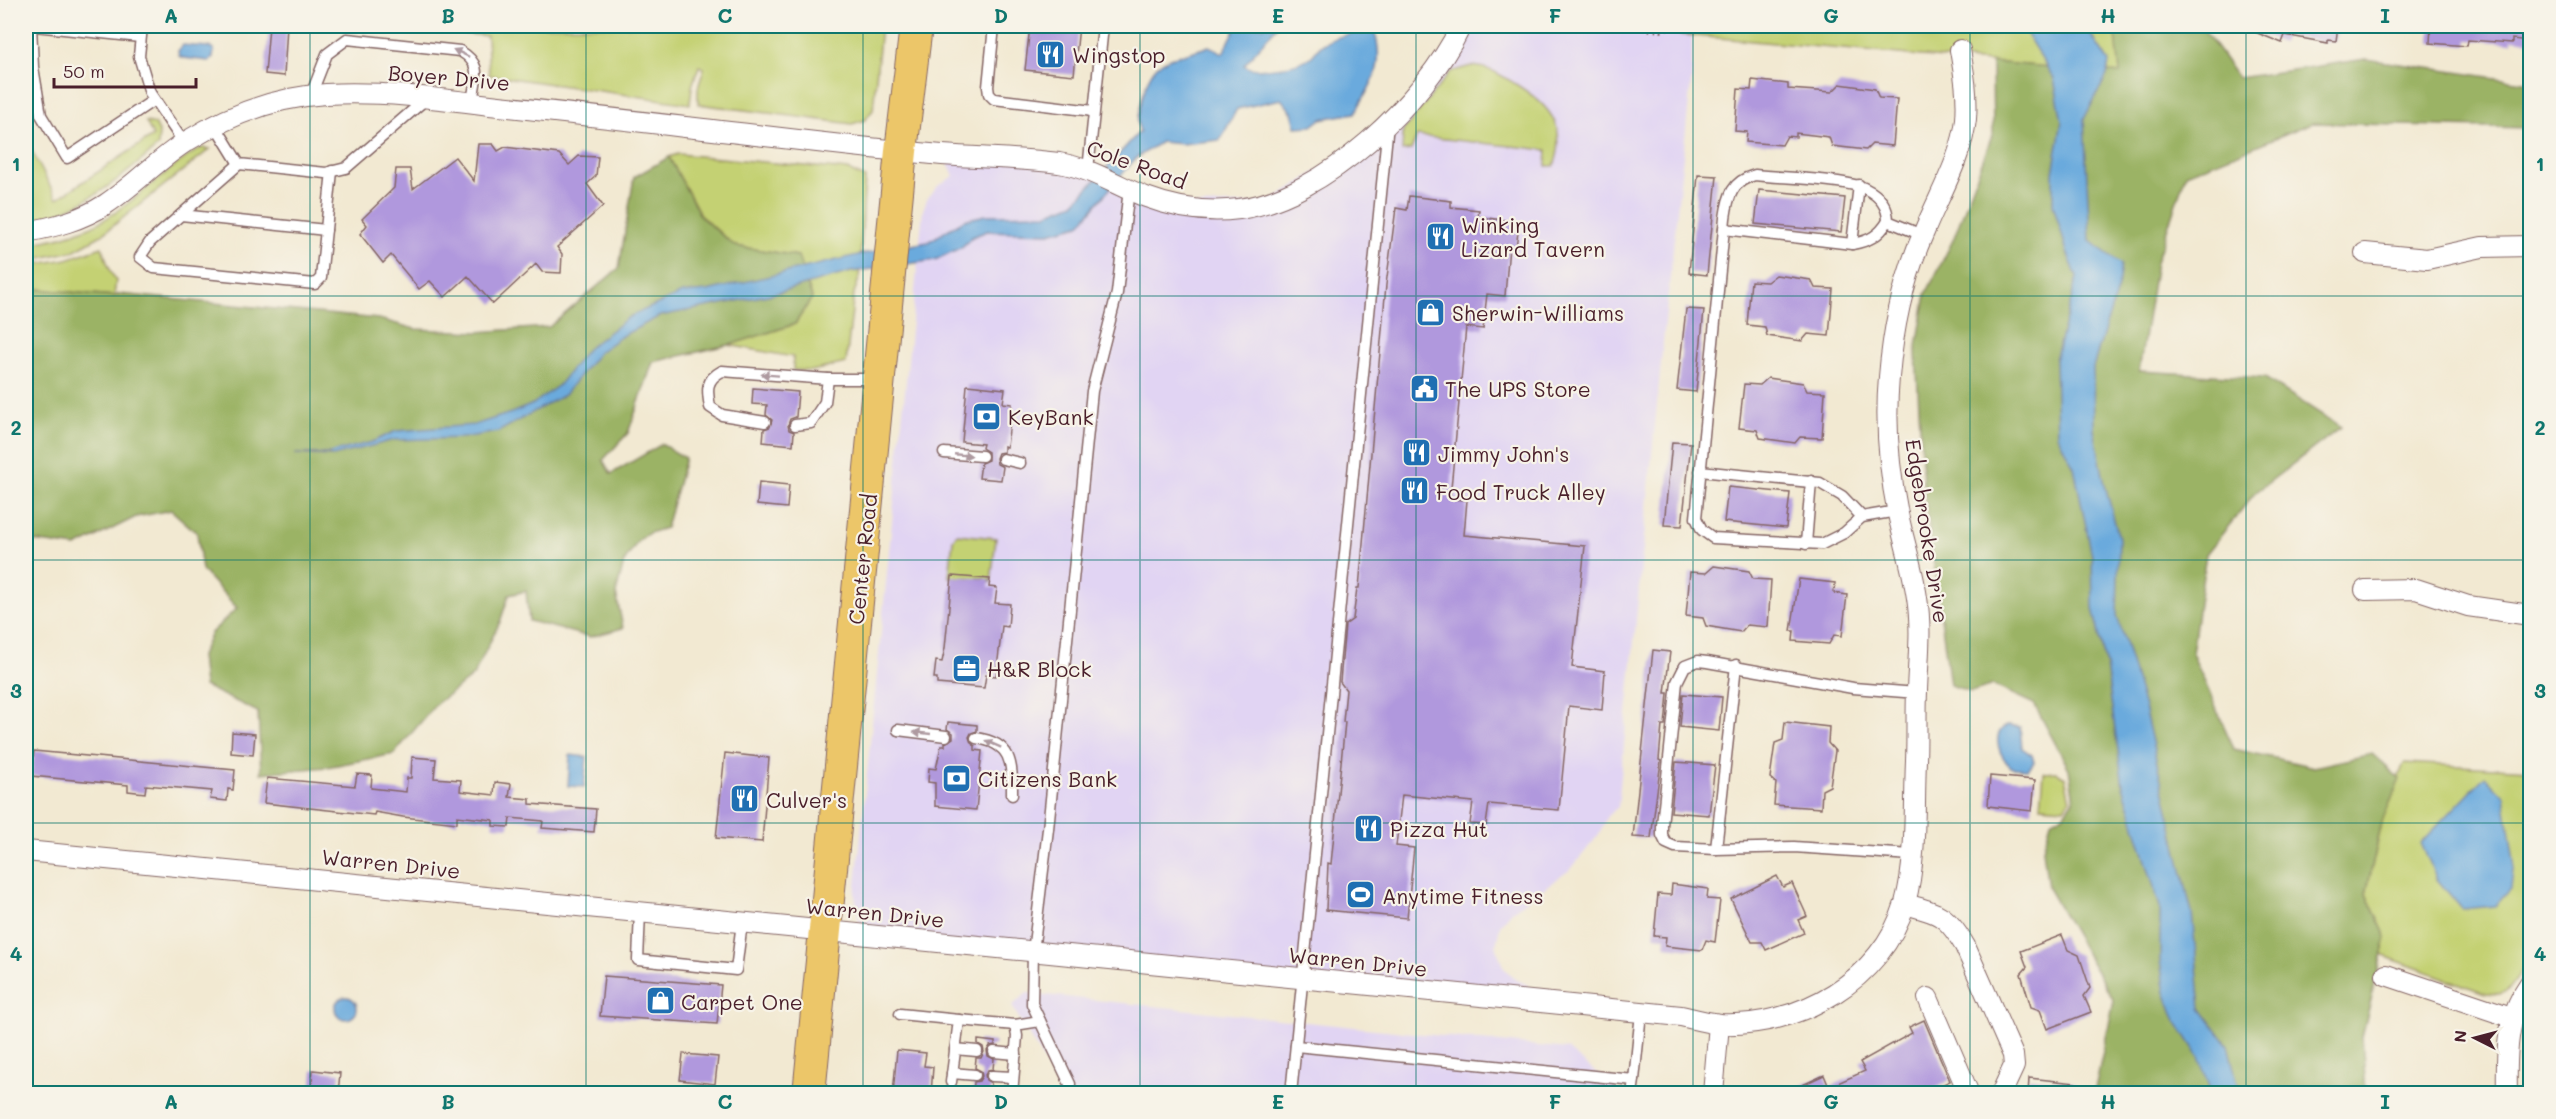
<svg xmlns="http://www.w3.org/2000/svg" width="2556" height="1119" font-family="Mali,sans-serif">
<rect width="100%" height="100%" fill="#f7f3e8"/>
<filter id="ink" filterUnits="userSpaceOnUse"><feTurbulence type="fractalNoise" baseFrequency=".0167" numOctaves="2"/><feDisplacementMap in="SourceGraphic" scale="12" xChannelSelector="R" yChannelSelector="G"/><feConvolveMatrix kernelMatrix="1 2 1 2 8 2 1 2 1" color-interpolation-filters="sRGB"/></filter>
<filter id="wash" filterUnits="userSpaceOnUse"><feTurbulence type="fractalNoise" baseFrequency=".008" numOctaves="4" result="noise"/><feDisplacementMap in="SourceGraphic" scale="24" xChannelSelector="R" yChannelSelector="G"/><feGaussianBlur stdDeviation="1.35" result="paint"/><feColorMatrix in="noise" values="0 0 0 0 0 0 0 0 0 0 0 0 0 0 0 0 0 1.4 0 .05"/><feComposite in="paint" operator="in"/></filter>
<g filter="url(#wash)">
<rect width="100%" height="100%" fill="#f2e9d2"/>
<g fill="#e1d4f3">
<path d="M1474 26H1580L1692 35V73L1663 341 1618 807 1607 816 1600 833 1571 869 1512 911 1500 925 1496 945 1503 967 1515 979 1528 985V1001L861 935 855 895 923 210 927 199 938 186 954 176 945 155 1058 163 1173 206 1269 203 1384 126 1416 108Z"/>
<path d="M1027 993 1567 1049 1621 1093H1060L1061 1090 1012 1006Z"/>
</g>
<g fill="#c4d173" stroke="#87784f" stroke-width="1.5">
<path d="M399 26H881L873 110 865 120 852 124 698 104V88L704 68 699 66 692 86 690 104 489 75 487 36Z"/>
<path d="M1580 26H2179L2214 82 1584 26Z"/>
<path d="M1471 66C1489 67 1499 74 1514 83 1547 103 1569 125 1554 166H1546L1547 150 1417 136 1411 150 1402 151 1403 131 1450 72Z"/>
<path d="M146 122 155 124 159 132 158 146C119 181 78 212 26 223V140L57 199 153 136Z"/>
<path d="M201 148 210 149 100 236 73 251 26 261V244C49 241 70 236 92 226 132 207 162 170 201 148Z"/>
<path d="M678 154 848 170 865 178 859 279 854 293 846 363 812 371 793 370V357L728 345 795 324 812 297 797 256 735 246 701 216 669 157Z"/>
<path d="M102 247C107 259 107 269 116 280L114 296 26 288V266L67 259Z"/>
<path d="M957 534 996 538 991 582H987L983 587 984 578 949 577 953 540Z"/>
<path d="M2404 763 2530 770V960L2507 991 2499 994 2485 993 2381 955 2386 937 2366 894 2382 822Z"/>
<path d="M2057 772 2065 777 2070 800 2065 808 2041 806 2044 773Z"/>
</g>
<g fill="#9bb365" stroke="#726948" stroke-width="1.5">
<path d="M2115 26H2201L2238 78 2366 59 2530 83V128L2312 123 2186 174 2156 262 2139 371 2265 378 2341 427 2255 493 2206 554 2192 653 2234 749 2314 767 2372 754 2400 779 2382 822 2366 894 2386 937 2362 1037 2366 1093H2094L2114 1001 2048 888 2043 849 2051 821 2065 814 2074 800 2069 769 2034 704 1993 685 1971 692 1950 685 1923 483 1916 352 1926 294 1953 240 1993 133 1992 62 2120 73Z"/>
<path d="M669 157 701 217 735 246 798 256 812 298 795 324 733 344 653 362 628 433 603 460 611 474 662 444 685 458 666 528 649 533 638 541 624 562 616 593 623 628 590 637 529 621 526 591 509 595 500 622 473 676 436 704 394 754 327 767 261 773 258 712 204 686 201 656 211 633 237 608 202 570 197 533 171 510 136 517 76 547 26 540V288L114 296 119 294 379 319 415 329 477 332 549 327 619 268 634 177Z"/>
</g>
<g fill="#6aaadd" stroke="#5a6484" stroke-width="1.5">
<path d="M1237 26H1277L1244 65C1257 74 1299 66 1312 56 1316 52 1319 46 1325 43 1341 34 1358 31 1375 33 1385 69 1372 82 1355 113L1321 119 1312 126 1296 127 1292 112 1281 99 1237 109 1220 140 1182 144 1161 142 1136 158 1079 225 1049 233 987 231 972 237 962 247 935 260 851 272 773 294 660 316 622 336 599 352 564 395 498 432 462 438 394 440 333 456 295 454H326L372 442 396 431 474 425 514 412 533 404 559 385 587 349 629 317 682 293 707 291 862 254 928 242 964 220 986 215 1046 214 1064 207 1074 203 1140 131C1135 121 1139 114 1141 104 1152 51 1168 62 1209 46L1223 53Z"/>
<path d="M2025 26H2085L2109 62 2107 75 2084 119 2090 241 2121 264 2118 287 2093 367 2094 430 2105 485 2119 538 2117 615 2144 707 2192 913 2201 1008 2228 1045 2240 1093H2211L2199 1057 2176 1021 2165 992 2160 961V907L2123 786 2106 666 2093 608 2092 556 2074 467 2057 435 2055 360 2077 277 2067 252 2053 204V173L2062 121 2054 79 2027 35Z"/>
<path d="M183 45 209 47 214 49 213 58 209 61 183 58 179 56 178 51Z"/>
<path d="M2008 725 2020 727 2022 748 2032 755 2034 762 2028 769 2012 768C2000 757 1989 734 2008 725Z"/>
<path d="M570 755 587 757 584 787 568 786Z"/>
<path d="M2485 776 2504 796 2514 861 2511 889 2495 906 2462 909 2436 878 2421 843Z"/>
<circle cx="346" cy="1008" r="11"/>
</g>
<g id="blocks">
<g fill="#b098dd">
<path d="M269 26H287L284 76 265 74Z"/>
<path d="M1030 26H1079L1074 75 1025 70Z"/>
<path d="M2240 26H2338L2336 41 2328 40V43L2285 35 2282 43Z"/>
<path d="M2431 26H2530V41L2512 39V43L2468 40 2467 46 2430 43Z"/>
<path d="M1752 80 1788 84V89L1832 92 1840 84 1875 89 1879 98 1897 99 1893 146 1872 144 1866 150 1832 146 1829 137 1796 133V137L1787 136 1782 145 1746 142 1747 132 1735 131 1738 89 1751 90Z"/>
<path d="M478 144H493L498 151 505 147 559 154 569 165 579 156 598 157 596 176 587 184 603 206 557 247 562 254 561 273 542 272 536 264 493 304 468 276 445 297 430 281 419 289 391 255 383 263 360 234 367 225 362 219 394 188 396 169H410L413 189 455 157 474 181Z"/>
<path d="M1698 175 1717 176 1707 275 1689 273Z"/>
<path d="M1759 190 1845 198 1841 232 1755 224Z"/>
<path d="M1409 196 1451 201V207L1479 210 1478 217 1512 221 1511 224 1519 225 1516 247 1509 246 1505 296 1487 294 1483 329 1466 327 1450 499 1467 500 1464 535 1585 546 1572 667 1605 671 1602 710 1569 706 1559 810 1489 804 1486 825 1470 824 1473 802 1402 795 1396 846 1414 848 1407 918 1326 910 1328 863 1331 864 1345 722H1343L1346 690 1340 682 1345 625 1353 619 1357 588H1359L1386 285 1396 208 1407 210Z"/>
<path d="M1776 275 1811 280 1815 288 1833 289 1829 336 1808 334 1802 341 1767 336 1765 327 1747 325 1751 281 1767 282Z"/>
<path d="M1686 309 1704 310 1696 392 1677 390Z"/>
<path d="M1768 378 1803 383 1807 391 1825 392 1822 438 1800 437 1795 443 1760 438 1757 430 1739 428 1744 384 1760 385Z"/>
<path d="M967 385 1005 389 1003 403 1012 404 1007 447 1004 446V452L998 453 996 458 997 464 1003 467 1001 480 979 478 981 463 988 460V452L982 448 983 444 962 442Z"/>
<path d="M753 388 798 392 796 417 790 419 788 425 789 430 794 432 793 445 763 442 764 429 770 427 772 420 766 415 767 405 752 404Z"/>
<path d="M1672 442 1691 443 1682 526 1664 525Z"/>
<path d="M759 482 789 485 787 508 757 505Z"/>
<path d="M1728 487 1790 493 1786 528 1724 522Z"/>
<path d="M1714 566 1749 571 1753 579 1771 580 1768 627 1747 625 1741 632 1706 626 1703 618 1686 616 1690 572 1706 573Z"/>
<path d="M952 576 990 579 989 587 997 588 995 603 1010 604 1008 627 1002 626 996 676 986 675 984 688 937 684V678H934L936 661 942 662 945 648Z"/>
<path d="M1799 579 1835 583 1834 593 1847 595 1842 636 1834 635 1829 644 1793 641 1794 631H1791Z"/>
<path d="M1653 650 1670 652 1665 693H1668L1665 725H1662L1659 760 1661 761 1651 838 1633 837Z"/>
<path d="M1683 694 1722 697 1719 731 1680 727Z"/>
<path d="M948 722 977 725V731L971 733 969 737 971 743 975 746V750L982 751 976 810 935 806V783L928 782 929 768 936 769 941 746H945V743L953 738V733L947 729Z"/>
<path d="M1785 722 1829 727 1828 743 1835 751 1830 786 1822 790 1821 808 1774 805 1776 783 1770 778 1775 743 1783 740Z"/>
<path d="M232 732 255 734 253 755 231 753Z"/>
<path d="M34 751 235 770 233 790 228 789 227 801 210 799 212 791 146 785 145 793 128 791V785L31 776Z"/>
<path d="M725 753 769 758 762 842 716 838Z"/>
<path d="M412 757 436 759 434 778 461 780 460 791 494 795 495 782 511 784 509 797 530 799V804L596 809 594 832 542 828 543 821 510 818 509 827 493 826V820L457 816V823L403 817 375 812 374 815 264 803 267 778 355 786 357 774 372 775 371 788 406 792 407 778H411Z"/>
<path d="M1676 762 1715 765 1709 815 1671 812Z"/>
<path d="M1990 776 2035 780 2032 811 1988 806Z"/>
<path d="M1777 876 1783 887 1792 883 1807 916 1798 920 1804 933 1766 950 1762 942H1752L1731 899Z"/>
<path d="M1672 884 1708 889 1707 899 1720 900 1715 942 1706 940 1702 950 1665 946 1666 937 1654 936 1658 894 1671 895Z"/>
<path d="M2062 935 2068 950 2079 955 2090 988 2084 996 2091 1012 2047 1029 2040 1010 2031 1007 2021 974 2027 967 2021 951Z"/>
<path d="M604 976 721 985 717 1024 600 1016Z"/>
<path d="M1924 1020 1950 1081 1922 1094H1783L1824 1075 1829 1087 1865 1071 1860 1062 1912 1033 1909 1027Z"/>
<path d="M978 1040 995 1042V1045L990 1046 987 1051 988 1056 994 1059 993 1069 988 1070 985 1075 986 1080 991 1083 990 1094H973L974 1082 979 1081 982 1076 981 1071 975 1068 976 1058H981L984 1052 983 1047 978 1044Z"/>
<path d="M897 1050 926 1053 924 1066 933 1067 931 1094H893Z"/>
<path d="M683 1054 718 1057 715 1084 680 1080Z"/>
<path d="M313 1070 340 1073 338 1094H311Z"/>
<path d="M2029 1078 2075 1083 2074 1094H2028Z"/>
</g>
</g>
</g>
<g filter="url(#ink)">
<use href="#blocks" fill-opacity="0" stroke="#856665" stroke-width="1.5"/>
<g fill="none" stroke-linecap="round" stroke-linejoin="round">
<defs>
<g id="service">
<path d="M31 26 33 67 41 115 67 158 154 100"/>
<path d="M35 26 140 37"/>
<path d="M142 26 139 56 150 93 184 143"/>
<path d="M994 26 988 87 989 94 994 99 1093 111"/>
<path d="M311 95 327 54 347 39 460 51C484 65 475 78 472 102"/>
<path d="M215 125 239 164 326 173 346 168 427 98"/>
<path d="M239 164 150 242 140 257 154 268 315 284 321 278 332 171"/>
<path d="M1088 170 1103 26"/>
<path d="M181 215 326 230"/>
<path d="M1724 229 1852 244C1869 241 1879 236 1888 221"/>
<path d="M1852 244 1859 185"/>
<path d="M765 422 722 415 710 407C707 390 705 380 722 371L828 379H877"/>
<path d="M795 425 811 423 825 402 828 379"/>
<path d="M944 453 982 456"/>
<path d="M1003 459 1020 463"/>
<path d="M1700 471 1820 483 1842 496 1862 517"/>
<path d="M1897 511 1862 517 1844 533 1822 544 1713 538 1702 530 1696 518 1725 218C1728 196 1732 181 1755 175 1780 178 1848 179 1866 189 1880 196 1888 206 1888 221L1922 235"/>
<path d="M1806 544 1811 481"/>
<path d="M898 730 946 736"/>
<path d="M976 738C1013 743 1012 764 1012 795"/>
<path d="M1716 849 1736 665"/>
<path d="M1911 855 1794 847 1716 849 1675 847 1666 843 1662 835V825L1677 682 1685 666 1698 661 1707 662 1853 688 1917 693"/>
<path d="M640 912 638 960 736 970 742 922"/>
<path d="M900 1014 959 1020 951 1082"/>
<path d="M959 1020 1015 1025 1040 1021"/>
<path d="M1296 1046 1634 1080 1641 1013"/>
<path d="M955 1049 977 1051"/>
<path d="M994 1052 1016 1054"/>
<path d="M952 1073 975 1075"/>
<path d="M992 1076 1013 1077"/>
<path d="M1012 1094 1017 1036 1015 1025"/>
<path d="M1069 1094 1070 1084 1032 1004 1033 952 1048 829 1092 391 1117 293 1129 189"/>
<path d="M1291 1094 1388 124"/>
<path d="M1632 1094 1634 1080"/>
</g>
<g id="minor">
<path d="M26 232C54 227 82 220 106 204 135 185 158 159 187 141 229 115 276 97 326 94 380 91 436 98 490 105 555 112 620 119 685 127 770 136 856 148 942 155 981 158 1021 158 1059 163 1091 168 1117 186 1146 197 1175 208 1208 213 1239 209 1324 198 1425 101 1461 26"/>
<path d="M2365 253 2427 259 2482 247 2530 246"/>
<path d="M2365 590 2416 589 2468 606 2530 615"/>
<path d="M26 851 1681 1016C1694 1019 1708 1023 1721 1024 1799 1027 1882 981 1905 903 1917 860 1914 805 1916 760 1917 737 1916 714 1917 691 1918 660 1922 629 1917 598 1913 570 1904 542 1898 514 1889 470 1885 422 1889 377 1893 328 1904 277 1924 232 1939 195 1962 158 1966 119 1968 95 1964 73 1960 50"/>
<path d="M1905 904C1939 913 1946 914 1965 946L2013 1055 2014 1066 2001 1094"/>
<path d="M2386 975 2511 1017"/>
<path d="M1928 998 1969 1094"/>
<path d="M1713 1094 1719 1024"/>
<path d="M2507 1094C2506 1053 2506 1017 2530 983"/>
</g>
<path id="primary" d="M809 1094 901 151 916 26"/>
</defs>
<use href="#service" stroke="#856665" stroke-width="13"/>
<use href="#minor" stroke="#856665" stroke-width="22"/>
<use href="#primary" stroke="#856665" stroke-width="34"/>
<path stroke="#856665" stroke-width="4" stroke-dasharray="1.5 4.5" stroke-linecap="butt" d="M1613 26 1661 31 1673 26"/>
<use href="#service" stroke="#fff" stroke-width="10"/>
<use href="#minor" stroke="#fff" stroke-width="20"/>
<use href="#primary" stroke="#ecc669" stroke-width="32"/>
</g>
<defs><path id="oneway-solid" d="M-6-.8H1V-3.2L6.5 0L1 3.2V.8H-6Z" transform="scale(1.5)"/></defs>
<g fill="#ae9aa0">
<use href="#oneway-solid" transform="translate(461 53) rotate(-155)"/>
<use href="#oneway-solid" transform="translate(770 375) rotate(-176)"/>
<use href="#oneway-solid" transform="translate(963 455) rotate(5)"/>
<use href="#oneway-solid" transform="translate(922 733) rotate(-174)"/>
<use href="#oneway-solid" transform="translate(993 744) rotate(-156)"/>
</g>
</g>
<path fill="none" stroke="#0f766e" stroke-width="1.5" stroke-opacity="0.55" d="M310 26V1094M586 26V1094M863 26V1094M1140 26V1094M1416 26V1094M1693 26V1094M1970 26V1094M2246 26V1094M26 296H2530M26 560H2530M26 823H2530"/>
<defs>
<symbol id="restaurant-square" viewBox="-11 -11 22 22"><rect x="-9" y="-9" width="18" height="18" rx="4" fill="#1f6fb2" stroke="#f7f3e8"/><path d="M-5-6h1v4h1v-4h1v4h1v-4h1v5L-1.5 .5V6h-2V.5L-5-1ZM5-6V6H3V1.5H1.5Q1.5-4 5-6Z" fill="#fff"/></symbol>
<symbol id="shop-square" viewBox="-11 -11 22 22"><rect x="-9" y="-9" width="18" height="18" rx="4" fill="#1f6fb2" stroke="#f7f3e8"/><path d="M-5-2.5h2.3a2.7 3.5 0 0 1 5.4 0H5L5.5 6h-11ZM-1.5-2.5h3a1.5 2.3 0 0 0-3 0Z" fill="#fff"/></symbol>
<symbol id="civic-square" viewBox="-11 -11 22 22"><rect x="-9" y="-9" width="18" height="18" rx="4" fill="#1f6fb2" stroke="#f7f3e8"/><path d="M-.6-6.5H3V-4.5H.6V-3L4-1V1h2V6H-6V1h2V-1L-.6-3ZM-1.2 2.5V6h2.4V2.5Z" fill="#fff"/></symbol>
<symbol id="bank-square" viewBox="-11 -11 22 22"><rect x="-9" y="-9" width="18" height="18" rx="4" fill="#1f6fb2" stroke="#f7f3e8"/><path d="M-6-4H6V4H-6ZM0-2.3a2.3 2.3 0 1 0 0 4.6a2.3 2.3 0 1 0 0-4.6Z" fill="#fff"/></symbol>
<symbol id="office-square" viewBox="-11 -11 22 22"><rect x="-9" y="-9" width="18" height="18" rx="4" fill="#1f6fb2" stroke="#f7f3e8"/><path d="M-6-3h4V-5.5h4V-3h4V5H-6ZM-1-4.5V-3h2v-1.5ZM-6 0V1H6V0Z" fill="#fff"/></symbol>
<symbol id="stadium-square" viewBox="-11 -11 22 22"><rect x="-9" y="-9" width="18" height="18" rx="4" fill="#1f6fb2" stroke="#f7f3e8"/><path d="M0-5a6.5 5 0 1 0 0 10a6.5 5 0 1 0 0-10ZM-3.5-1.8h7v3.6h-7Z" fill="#fff"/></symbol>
</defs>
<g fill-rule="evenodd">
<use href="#restaurant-square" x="1034" y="38" width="33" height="33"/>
<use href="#restaurant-square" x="1424" y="220" width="33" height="33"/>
<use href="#shop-square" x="1414" y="296" width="33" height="33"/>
<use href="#civic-square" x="1408" y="372" width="33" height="33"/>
<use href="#bank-square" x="970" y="400" width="33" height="33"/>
<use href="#restaurant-square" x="1400" y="436" width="33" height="33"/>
<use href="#restaurant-square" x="1398" y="474" width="33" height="33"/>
<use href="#office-square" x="950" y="652" width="33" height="33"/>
<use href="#bank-square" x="940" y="762" width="33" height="33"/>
<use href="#restaurant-square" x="728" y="782" width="33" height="33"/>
<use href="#restaurant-square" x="1352" y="812" width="33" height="33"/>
<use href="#stadium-square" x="1344" y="878" width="33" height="33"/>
<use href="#shop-square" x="644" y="984" width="33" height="33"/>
</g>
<g text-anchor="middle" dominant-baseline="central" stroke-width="4.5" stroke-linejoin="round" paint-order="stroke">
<g font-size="21" fill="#4a1f2b" stroke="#f7f3e8" text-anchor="start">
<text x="1072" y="54">Wingstop</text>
<text x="1461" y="224">Winking<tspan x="1461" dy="24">Lizard Tavern</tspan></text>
<text x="1452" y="312">Sherwin-Williams</text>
<text x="1445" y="388">The UPS Store</text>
<text x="1008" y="416">KeyBank</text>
<text x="1438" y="453">Jimmy John's</text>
<text x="1436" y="491">Food Truck Alley</text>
<text x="987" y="668">H&amp;R Block</text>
<text x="978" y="778">Citizens Bank</text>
<text x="766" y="799">Culver's</text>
<text x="1390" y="828">Pizza Hut</text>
<text x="1382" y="895">Anytime Fitness</text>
<text x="681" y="1001">Carpet One</text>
</g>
<g font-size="21" fill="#4a1f2b" stroke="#f7f3e8">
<text transform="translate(449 77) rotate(5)">Boyer Drive</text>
<text transform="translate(1137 164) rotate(20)">Cole Road</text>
<text transform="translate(1928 531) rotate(81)">Edgebrooke Drive</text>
<text transform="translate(862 559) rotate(-84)">Center Road</text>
<text transform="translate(391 863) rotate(6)">Warren Drive</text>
<text transform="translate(875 912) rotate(6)">Warren Drive</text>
<text transform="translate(1358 961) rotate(6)">Warren Drive</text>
</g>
</g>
<rect width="2556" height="1119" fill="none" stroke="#f7f3e8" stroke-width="66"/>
<g transform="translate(2475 1038) rotate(276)" stroke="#f7f3e8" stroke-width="4.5" paint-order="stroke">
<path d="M0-4.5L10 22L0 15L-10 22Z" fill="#4a1f2b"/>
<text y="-9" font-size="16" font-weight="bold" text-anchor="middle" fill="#4a1f2b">N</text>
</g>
<path d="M54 78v9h142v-9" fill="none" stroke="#4a1f2b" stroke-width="3"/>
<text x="63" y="78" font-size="18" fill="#4a1f2b" stroke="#f7f3e8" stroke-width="4.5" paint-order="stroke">50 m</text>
<rect x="33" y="33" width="2490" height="1053" fill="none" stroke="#0f766e" stroke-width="2"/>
<g font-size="20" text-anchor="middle" font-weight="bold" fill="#0f766e">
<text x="171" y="23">A</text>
<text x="448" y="23">B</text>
<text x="725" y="23">C</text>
<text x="1001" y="23">D</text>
<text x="1278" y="23">E</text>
<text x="1555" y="23">F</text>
<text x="1831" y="23">G</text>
<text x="2108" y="23">H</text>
<text x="2385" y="23">I</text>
<text x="16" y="171">1</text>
<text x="2540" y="171">1</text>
<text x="16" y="435">2</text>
<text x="2540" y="435">2</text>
<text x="16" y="698">3</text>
<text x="2540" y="698">3</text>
<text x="16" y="961">4</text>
<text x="2540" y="961">4</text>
<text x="171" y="1109">A</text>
<text x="448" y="1109">B</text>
<text x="725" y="1109">C</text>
<text x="1001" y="1109">D</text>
<text x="1278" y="1109">E</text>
<text x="1555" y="1109">F</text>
<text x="1831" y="1109">G</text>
<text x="2108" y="1109">H</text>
<text x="2385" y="1109">I</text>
</g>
</svg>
